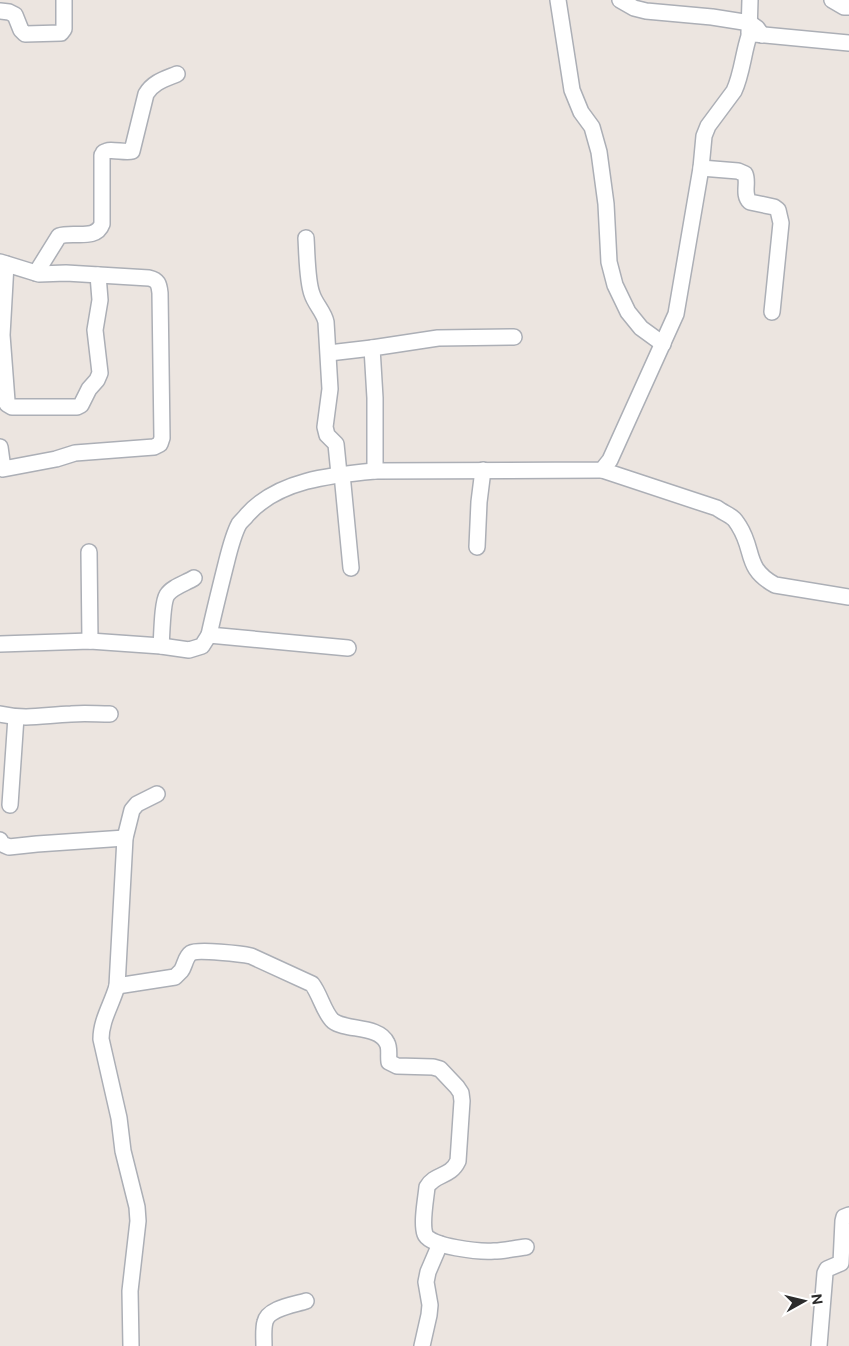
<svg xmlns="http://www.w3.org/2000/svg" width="849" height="1346" font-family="'Public Sans',sans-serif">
<rect width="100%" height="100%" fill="#ece5e0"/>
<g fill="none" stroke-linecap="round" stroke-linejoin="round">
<defs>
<g id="minor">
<path d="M558 0 572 90 581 112 592 127 599 152 606 204 609 262 615 285 628 312 641 328 663 344"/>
<path d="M620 0 634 8 646 11 712 17 750 23 757 28 762 35"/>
<path d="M832 0 844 7H849"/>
<path d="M0 11 9 12 15 15 21 30 25 34 61 33 64 29V0"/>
<path d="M749 33 750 0"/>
<path d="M701 168 738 171 745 174C749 183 742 194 750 202L774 207 778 210 781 223 772 312"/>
<path d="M306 238C307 253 307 281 312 294 315 304 324 312 326 322L330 389 325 427 327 435 336 444 339 474"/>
<path d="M0 262 39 274 66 273 149 278C158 280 159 284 160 293L162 438 160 444 154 447 75 453 56 459 3 469 0 447"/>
<path d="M6 264 2 335 7 401V404L12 407H77L81 405 89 389 97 380 100 373 95 330 100 300 98 275"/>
<path d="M36 273 59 236C73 231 96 241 102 224V155C103 154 103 152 105 152 109 148 125 153 132 151L146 94C153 82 165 79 177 74"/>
<path d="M329 353 372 348"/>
<path d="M602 470 717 508C722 512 730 515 734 519 736 521 737 523 739 526 755 551 744 568 775 585L849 597"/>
<path d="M375 471V398L372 348 438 338 514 337"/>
<path d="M342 474 351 568"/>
<path d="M477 547 479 502 483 470"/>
<path d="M89 552 90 641"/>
<path d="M209 635 348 648"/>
<path d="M0 644 90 641 161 646 189 650 202 646 209 635C214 612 220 588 226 564 229 552 233 535 239 524 241 521 245 518 247 515 278 480 331 475 375 471L602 470 610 460 676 314 701 168 704 136 708 126 734 91C742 74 743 54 749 36L755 34 849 43"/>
<path d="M161 646C162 635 162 603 167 595 172 587 186 583 194 578"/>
<path d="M0 714C27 720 44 715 71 714 84 713 97 714 110 714"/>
<path d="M10 805 16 717"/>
<path d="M0 840 2 844 9 847 37 844 125 838"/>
<path d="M117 986 175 977C177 975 179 973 181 971 185 966 185 957 191 953 198 949 242 954 251 956L312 984C320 994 324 1013 333 1021 346 1031 379 1025 387 1043 390 1048 388 1056 389 1062L397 1066 433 1067 440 1069 457 1087 461 1093 462 1101 458 1161C450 1178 435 1173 427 1187 426 1198 421 1223 425 1234 429 1247 481 1252 494 1251 505 1251 515 1248 526 1247"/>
<path d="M131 1346 130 1291 138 1221 137 1207 123 1151 119 1118 101 1039C101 1020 112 1004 117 986L125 838 132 810 137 804 157 794"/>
<path d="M264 1346C264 1338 263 1329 265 1322 268 1308 294 1305 306 1301"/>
<path d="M422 1346 429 1315 430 1305 426 1282 428 1272 440 1244"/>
<path d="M819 1346 825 1273 827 1269 841 1263 843 1221 844 1217 849 1215"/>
</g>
</defs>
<use href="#minor" stroke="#acafb6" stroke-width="18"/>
<use href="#minor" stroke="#fff" stroke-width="15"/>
</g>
<g transform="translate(804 1301) rotate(82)" stroke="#ffffff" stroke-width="4" paint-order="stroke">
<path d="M0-4L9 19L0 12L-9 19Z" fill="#2c2c2c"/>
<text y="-8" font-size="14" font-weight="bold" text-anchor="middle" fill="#2c2c2c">N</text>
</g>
</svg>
